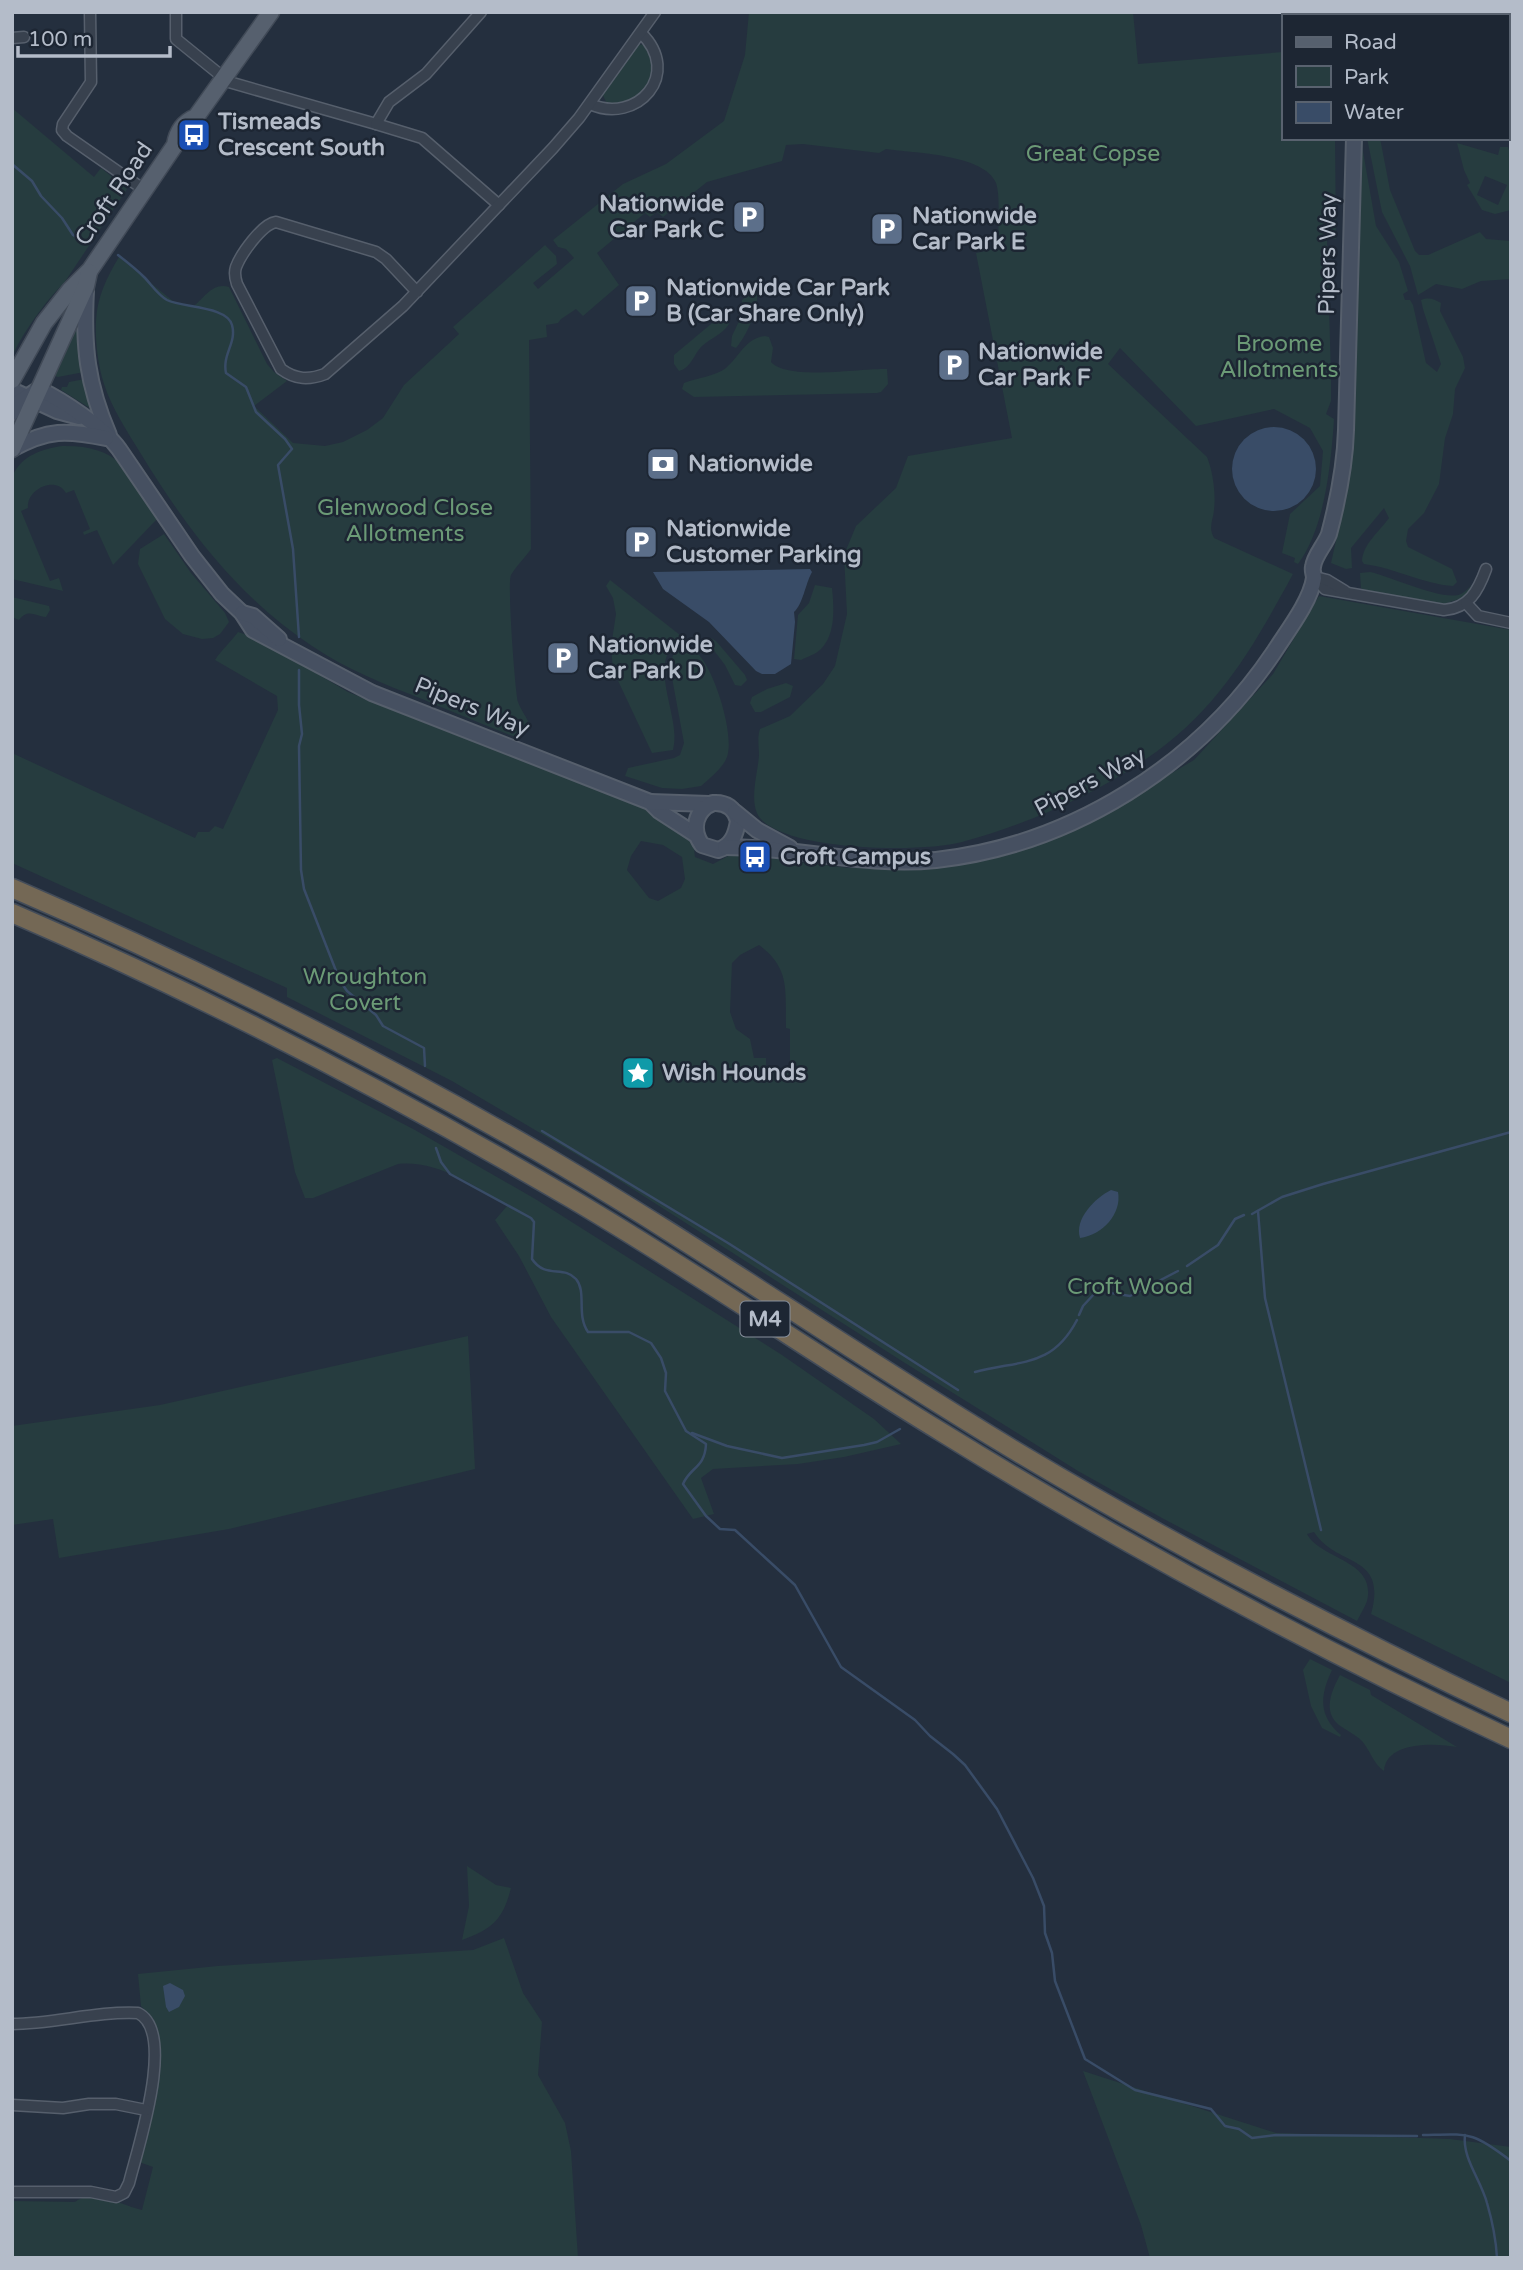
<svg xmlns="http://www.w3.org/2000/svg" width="1523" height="2270" font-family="'Varela Round',sans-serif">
<rect width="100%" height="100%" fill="#242f3e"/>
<g fill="#263c3f" fill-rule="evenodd">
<path d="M749 12H1133L1138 64 1283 52V138H1335L1336 239H1327L1331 375V401L1326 414 1334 419C1331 464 1325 528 1298 564L1294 562 1295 558 1282 553 1290 514 1320 486 1323 451 1310 428 1274 409 1196 426 1120 348 1108 364 1207 457C1213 472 1216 494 1214 510 1213 521 1208 527 1214 538L1293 574C1252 649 1218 710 1146 759 1091 797 1026 824 962 842 922 853 788 851 760 818 748 803 758 773 759 755 759 747 757 737 760 729L790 716 823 684 835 666 847 614 844 555 856 526 896 488 908 456 1012 438 976 253 999 248C997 231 1001 197 996 183 985 154 912 153 886 149L879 153 803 144 786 145 782 161 707 182 663 217 657 212 650 217 645 213 597 253 619 285 583 316 576 309 561 319 558 323 546 325 547 337 529 340 531 549C525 558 516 566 511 575 507 583 515 689 518 702 520 708 525 715 528 721L515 737C484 725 453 712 422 699 384 684 346 669 312 646 239 598 186 528 141 454 127 431 112 409 104 384 98 365 95 341 96 321 97 297 107 277 119 257L174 302 193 307C205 297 213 282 229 287L267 364 274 372 287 381 254 406 293 443 325 446 343 442 367 430 383 418 404 385 459 334 453 327 545 245 556 256 557 264 533 283 538 289 574 258 566 249 558 247 553 240 623 184 666 164 724 121 745 55Z"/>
<path d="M646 44 654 60 649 83 635 98 623 104H607L602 93 637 45Z"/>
<path d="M12 108 94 177 101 168 127 189 64 283C47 299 21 335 12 357Z"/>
<path d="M1367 138H1380L1390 190 1415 251 1419 255H1428L1480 232 1486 239 1511 241V279L1481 281 1462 289 1436 284 1418 295 1410 266 1382 212Z"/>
<path d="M1361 140 1376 226 1399 262 1408 291 1403 294 1405 300H1410L1413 305 1426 363 1437 372 1441 364 1423 309 1421 300C1429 297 1434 299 1441 303L1440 311 1463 357 1465 368 1455 389 1453 414 1445 438 1439 484 1424 513 1408 529 1406 541 1408 547 1452 569 1457 582 1453 586C1423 584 1395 568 1364 564L1362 561C1363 544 1379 532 1389 518L1384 508 1351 548 1352 568 1346 569 1331 563 1347 492 1352 457Z"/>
<path d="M1457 143 1498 155 1500 147H1508L1511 155V210L1495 214 1482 210 1467 185 1470 183 1464 170ZM1485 176 1507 185 1498 205 1477 195Z"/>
<path d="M757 292C759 309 747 335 736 348L731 346 732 336 740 319 742 300 751 293Z"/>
<path d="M723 314 729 324C723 334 711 338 702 346 694 354 691 368 679 371L674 364V355Z"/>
<path d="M76 329H79L84 372 58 377 55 376Z"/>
<path d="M765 336 769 337 773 348 771 362C788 381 861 368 887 369L888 384 881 392 877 393 694 397 682 389 684 383C696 378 716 376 726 368 739 357 746 338 765 336Z"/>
<path d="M85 379 93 410 61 390 62 387H67L69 382Z"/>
<path d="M62 446C121 445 131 473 157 519L113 565 97 530 84 535 83 532 90 529 74 490 66 493C56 475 26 489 28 508L21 511 50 581 59 578 63 591 12 579C12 560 8 488 13 475 22 455 43 449 62 446Z"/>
<path d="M164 534 191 573 225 613 229 622 220 634 213 638 202 639 183 634 165 619 138 564 140 549Z"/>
<path d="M1370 572C1390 576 1444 602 1461 594 1467 591 1473 584 1477 579L1465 597 1444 604 1364 590 1361 588 1360 573Z"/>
<path d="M610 580 685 639C682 642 676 643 672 647 651 671 682 722 673 750L652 753 613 670 611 647 616 614 613 598 606 586Z"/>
<path d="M815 585 832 588C834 607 836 634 821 649 816 654 807 657 801 660L794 659 798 615 809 603Z"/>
<path d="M1319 596 1511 630V1683L1371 1614C1388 1553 1337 1568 1314 1532L1307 1534C1321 1560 1377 1560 1367 1601 1365 1607 1360 1615 1357 1621L1162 1518 1078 1471 905 1363 606 1172 452 1081 287 997V988L12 863V753L195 838 198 832H209L215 826 223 829 278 710 277 696 215 660C222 649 231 642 238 632L257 638 348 692 440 729 593 785 662 817 693 841 695 857 713 864 734 853 848 868 962 864 1078 828 1194 760 1273 674ZM641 841 663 845 682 857 685 879 681 888 658 901 649 898 627 870 631 856ZM759 945C791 969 785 991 786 1028L790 1029V1070H766V1058H754L750 1039 736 1029 730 1012 732 963 740 955Z"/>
<path d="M12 597 49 606 50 610 46 617C35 616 28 608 19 620L12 617Z"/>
<path d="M711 638 716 641 745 675 747 680 741 686 735 685 725 665 709 644 708 641Z"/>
<path d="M681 649C687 649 692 649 697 653 714 668 735 735 727 757 723 768 710 778 701 786L682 789 662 788 625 776 628 768 674 758 680 755 684 743 670 667 673 655Z"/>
<path d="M786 683 793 686 790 697 761 712H755L750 703 752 697 767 689Z"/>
<path d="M277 1058 415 1130 537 1200 782 1355 874 1419 901 1444 844 1457 798 1464 713 1469 701 1478 714 1514 693 1519 551 1317 519 1256 495 1220 507 1206C475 1186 437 1160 398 1164L313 1198H305L295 1172 272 1060Z"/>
<path d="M468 1336 475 1469 229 1529 59 1558 53 1519 12 1525V1426L160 1405Z"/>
<path d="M1310 1659 1332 1670C1320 1695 1318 1716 1341 1735L1340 1737 1322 1728 1311 1706 1303 1670Z"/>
<path d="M1340 1675 1370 1690 1371 1695 1457 1747C1435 1743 1386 1741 1384 1771 1374 1765 1370 1750 1362 1741 1355 1734 1347 1731 1339 1725 1322 1711 1332 1690 1340 1675Z"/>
<path d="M467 1866 496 1885 511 1888C503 1919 493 1929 462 1940L469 1906Z"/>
<path d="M504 1938 523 1993 542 2022 538 2075 565 2123 571 2151 578 2258H12V2201L75 2202C92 2188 124 2206 142 2210L153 2167 139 2162 156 2096 159 2053 153 2018 141 2006 138 1974 218 1966 473 1950Z"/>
<path d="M1083 2071 1276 2133 1450 2139 1511 2147V2258H1150L1141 2225Z"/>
</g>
<g fill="#394c67">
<circle cx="1274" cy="469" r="42"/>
<path d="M810 569 812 572C805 585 803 604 794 612L795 622 791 664 775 674H762L756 671 709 622 663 589 653 572Z"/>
<path d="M1111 1190 1118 1192C1122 1214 1102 1235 1080 1238 1074 1219 1095 1198 1111 1190Z"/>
<path d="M170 1983 183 1990 185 1996 179 2007 169 2012 166 2007 163 1986Z"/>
</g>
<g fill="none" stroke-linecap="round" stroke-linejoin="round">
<g stroke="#394c67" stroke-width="2.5">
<path d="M12 164 32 181 41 196 62 218 73 235 83 241"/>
<path d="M118 255C127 262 136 269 144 277 151 284 158 295 167 300 183 308 227 306 232 325 237 343 222 354 226 373L246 387 256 412 285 439 292 449 278 465 293 549 299 637"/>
<path d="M299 670V705L302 734 299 746 301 870 304 889 340 981 347 991 376 1015 383 1026 424 1048 425 1066"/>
<path d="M542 1131 728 1243 958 1390"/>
<path d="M436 1148 441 1162 450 1174 531 1218 534 1222 532 1259C545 1279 564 1265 576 1279 587 1292 576 1315 588 1332H629L651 1343 661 1358 666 1373 665 1391 686 1431"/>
<path d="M1258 1211 1265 1298 1321 1530"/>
<path d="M1252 1214 1282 1197 1323 1184 1511 1132"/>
<path d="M1187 1266 1218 1245 1235 1219 1244 1215"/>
<path d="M1079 1315 1083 1306 1095 1293 1105 1292 1130 1296 1178 1271"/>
<path d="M975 1372C1020 1360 1052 1368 1077 1320"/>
<path d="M686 1431 706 1444C705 1468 690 1467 683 1484L706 1516 720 1529 735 1530 795 1585 841 1667 915 1720 930 1736 953 1754 965 1765 997 1809 1033 1878 1044 1906 1045 1933 1052 1953 1055 1981 1085 2059 1135 2090 1211 2109 1225 2126 1239 2129 1252 2138 1276 2135 1417 2136"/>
<path d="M692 1433 727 1446 782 1458 864 1445 877 1442 900 1429"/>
<path d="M1423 2135C1470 2134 1472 2131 1511 2161"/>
<path d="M1465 2135C1462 2158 1481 2180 1487 2203 1492 2220 1496 2240 1497 2258"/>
</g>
<defs>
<g id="minor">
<path d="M90 12 91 82 63 124 62 130 67 136 143 189"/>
<path d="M176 12V39L229 82 376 124 389 102 426 74 481 12"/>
<path d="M12 38 24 37"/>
<path d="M590 104C637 125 683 74 641 33"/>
<path d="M376 124 422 138 499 205"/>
<path d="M417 292 386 259 376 252 276 222C262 224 241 254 236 267 234 273 235 278 237 284L281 369C296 380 309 380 325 374L403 306 553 148 579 118 655 12"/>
<path d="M1314 577 1325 589 1444 610C1469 608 1478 591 1486 569"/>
<path d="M1315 577 1327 580 1345 591"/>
<path d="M1466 603 1478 616 1511 623"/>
<path d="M12 2024C54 2024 96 2011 138 2013 177 2032 137 2150 129 2183L124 2193 116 2197 91 2192H12"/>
<path d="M12 2105 63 2108 89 2104H116L146 2110"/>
</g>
<g id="secondary">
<path d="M1357 16V12"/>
<path d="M86 291C83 346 87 384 109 435"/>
<path d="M12 390 57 411 79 417"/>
<path d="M12 413 16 404 39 389C64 401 103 427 119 449L192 556 222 594 242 613 253 630 372 693 650 802 659 811 696 835"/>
<path d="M12 449C48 429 67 430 106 438"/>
<path d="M242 613 253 616 279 639"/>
<path d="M650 802 709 804"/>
<path d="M713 803C726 802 735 808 738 821 736 834 732 846 718 850L702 845C691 830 695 810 713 803Z"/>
<path d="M735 812 757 830 790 848"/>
<path d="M725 847C796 847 865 867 936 860 1072 845 1198 765 1274 652 1286 633 1311 601 1314 578 1314 574 1312 571 1313 567 1314 556 1325 545 1329 534 1338 500 1345 465 1346 430L1354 138"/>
</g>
<g id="primary">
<path d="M12 380 44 323 70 290 90 270 175 145C177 132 184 122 196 117L271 12"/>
<path d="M12 449 86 286 89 272"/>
</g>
<g id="motorway">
<path d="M12 888C191 965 366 1053 535 1150 702 1247 859 1358 1024 1456 1182 1550 1345 1634 1511 1713"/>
<path d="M12 913C204 996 391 1093 572 1199 698 1273 818 1357 943 1433 1126 1546 1316 1648 1511 1739"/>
</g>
</defs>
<use href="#minor" stroke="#565f6c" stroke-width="13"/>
<use href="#secondary" stroke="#565f6c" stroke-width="18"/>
<use href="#primary" stroke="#414a57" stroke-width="19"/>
<use href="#motorway" stroke="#434c59" stroke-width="21"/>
<use href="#minor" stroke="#38414e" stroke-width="10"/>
<use href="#secondary" stroke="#465061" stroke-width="14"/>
<use href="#primary" stroke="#56606e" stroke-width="16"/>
<use href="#motorway" stroke="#746855" stroke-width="18"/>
</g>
<defs>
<symbol id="bus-square" viewBox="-11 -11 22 22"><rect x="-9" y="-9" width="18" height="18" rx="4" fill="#1a4fb4" stroke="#1d2633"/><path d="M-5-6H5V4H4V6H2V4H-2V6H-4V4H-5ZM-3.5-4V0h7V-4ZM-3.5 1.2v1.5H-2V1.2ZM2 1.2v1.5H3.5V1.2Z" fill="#fff"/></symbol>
<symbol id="parking-square" viewBox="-11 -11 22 22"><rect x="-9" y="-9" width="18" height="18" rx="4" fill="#5c6f8a" stroke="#1d2633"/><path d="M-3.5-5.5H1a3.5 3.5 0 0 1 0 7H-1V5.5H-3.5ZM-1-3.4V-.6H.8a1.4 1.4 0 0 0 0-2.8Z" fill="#fff"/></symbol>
<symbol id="bank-square" viewBox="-11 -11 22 22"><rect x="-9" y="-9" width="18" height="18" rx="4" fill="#5c6f8a" stroke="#1d2633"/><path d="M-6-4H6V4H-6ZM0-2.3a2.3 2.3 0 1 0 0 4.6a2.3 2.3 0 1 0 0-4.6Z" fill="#fff"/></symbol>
<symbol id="sight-square" viewBox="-11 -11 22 22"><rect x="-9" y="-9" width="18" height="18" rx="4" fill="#0f9aa8" stroke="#1d2633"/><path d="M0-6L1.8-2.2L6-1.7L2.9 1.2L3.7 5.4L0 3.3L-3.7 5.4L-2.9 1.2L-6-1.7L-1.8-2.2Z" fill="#fff"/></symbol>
</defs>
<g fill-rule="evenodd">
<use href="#bus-square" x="175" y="116" width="38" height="38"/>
<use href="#parking-square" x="730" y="198" width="38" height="38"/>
<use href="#parking-square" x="868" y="210" width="38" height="38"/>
<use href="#parking-square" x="622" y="282" width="38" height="38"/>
<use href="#parking-square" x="935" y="346" width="38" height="38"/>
<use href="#bank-square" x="644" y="445" width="38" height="38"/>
<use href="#parking-square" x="622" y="523" width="38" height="38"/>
<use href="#parking-square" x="544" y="639" width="38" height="38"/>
<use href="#bus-square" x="736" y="838" width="38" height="38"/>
<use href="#sight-square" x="619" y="1054" width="38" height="38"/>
</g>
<g text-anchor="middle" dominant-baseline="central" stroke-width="5" stroke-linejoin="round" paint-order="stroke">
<rect fill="#1d2633" stroke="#878f9c" stroke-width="2" x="740.5" y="1301.5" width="49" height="35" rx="5"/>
<g font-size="21" font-weight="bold" fill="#b4bcc9">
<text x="765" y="1319">M4</text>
</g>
<g font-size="23" font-weight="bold" fill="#b4bcc9" stroke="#1d2633" text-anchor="start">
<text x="218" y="122">Tismeads<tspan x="218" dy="26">Crescent South</tspan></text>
<text x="724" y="204" text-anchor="end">Nationwide<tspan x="724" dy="26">Car Park C</tspan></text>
<text x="912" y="216">Nationwide<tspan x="912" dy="26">Car Park E</tspan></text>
<text x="666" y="288">Nationwide Car Park<tspan x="666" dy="26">B (Car Share Only)</tspan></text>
<text x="978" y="352">Nationwide<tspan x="978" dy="26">Car Park F</tspan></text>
<text x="688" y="464">Nationwide</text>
<text x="666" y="529">Nationwide<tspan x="666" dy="26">Customer Parking</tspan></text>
<text x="588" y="645">Nationwide<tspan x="588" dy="26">Car Park D</tspan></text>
<text x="780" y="857">Croft Campus</text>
<text x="662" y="1073">Wish Hounds</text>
</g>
<g font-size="23" fill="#6b9a76" stroke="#1d2633">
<text x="1093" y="154">Great Copse</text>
<text x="1279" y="344">Broome<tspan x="1279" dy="26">Allotments</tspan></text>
<text x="405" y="508">Glenwood Close<tspan x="405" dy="26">Allotments</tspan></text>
<text x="365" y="977">Wroughton<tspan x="365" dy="26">Covert</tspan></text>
<text x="1130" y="1287">Croft Wood</text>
</g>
<g font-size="23" fill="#b4bcc9" stroke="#1d2633">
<text transform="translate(114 194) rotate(-56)">Croft Road</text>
<text transform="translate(1328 254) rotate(-89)">Pipers Way</text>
<text transform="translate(472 707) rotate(22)">Pipers Way</text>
<text transform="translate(1090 782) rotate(-28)">Pipers Way</text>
</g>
</g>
<rect width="1523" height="2270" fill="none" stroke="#b4bcc9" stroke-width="28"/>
<rect x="1282" y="14" width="228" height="126" fill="#1d2633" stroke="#59626f" stroke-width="2"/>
<rect x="1296" y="37" width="35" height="10" fill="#56606e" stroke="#59626f" stroke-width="2"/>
<text x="1344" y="49" font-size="21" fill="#b4bcc9">Road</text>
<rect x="1296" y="66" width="35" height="21" fill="#263c3f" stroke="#59626f" stroke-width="2"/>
<text x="1344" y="84" font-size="21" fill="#b4bcc9">Park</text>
<rect x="1296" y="102" width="35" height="21" fill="#394c67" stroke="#59626f" stroke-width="2"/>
<text x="1344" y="119" font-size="21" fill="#b4bcc9">Water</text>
<path d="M18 46v10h152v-10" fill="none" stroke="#b4bcc9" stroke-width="3.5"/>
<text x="28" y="46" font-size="21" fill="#b4bcc9" stroke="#1d2633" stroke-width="5" paint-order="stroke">100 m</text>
</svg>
